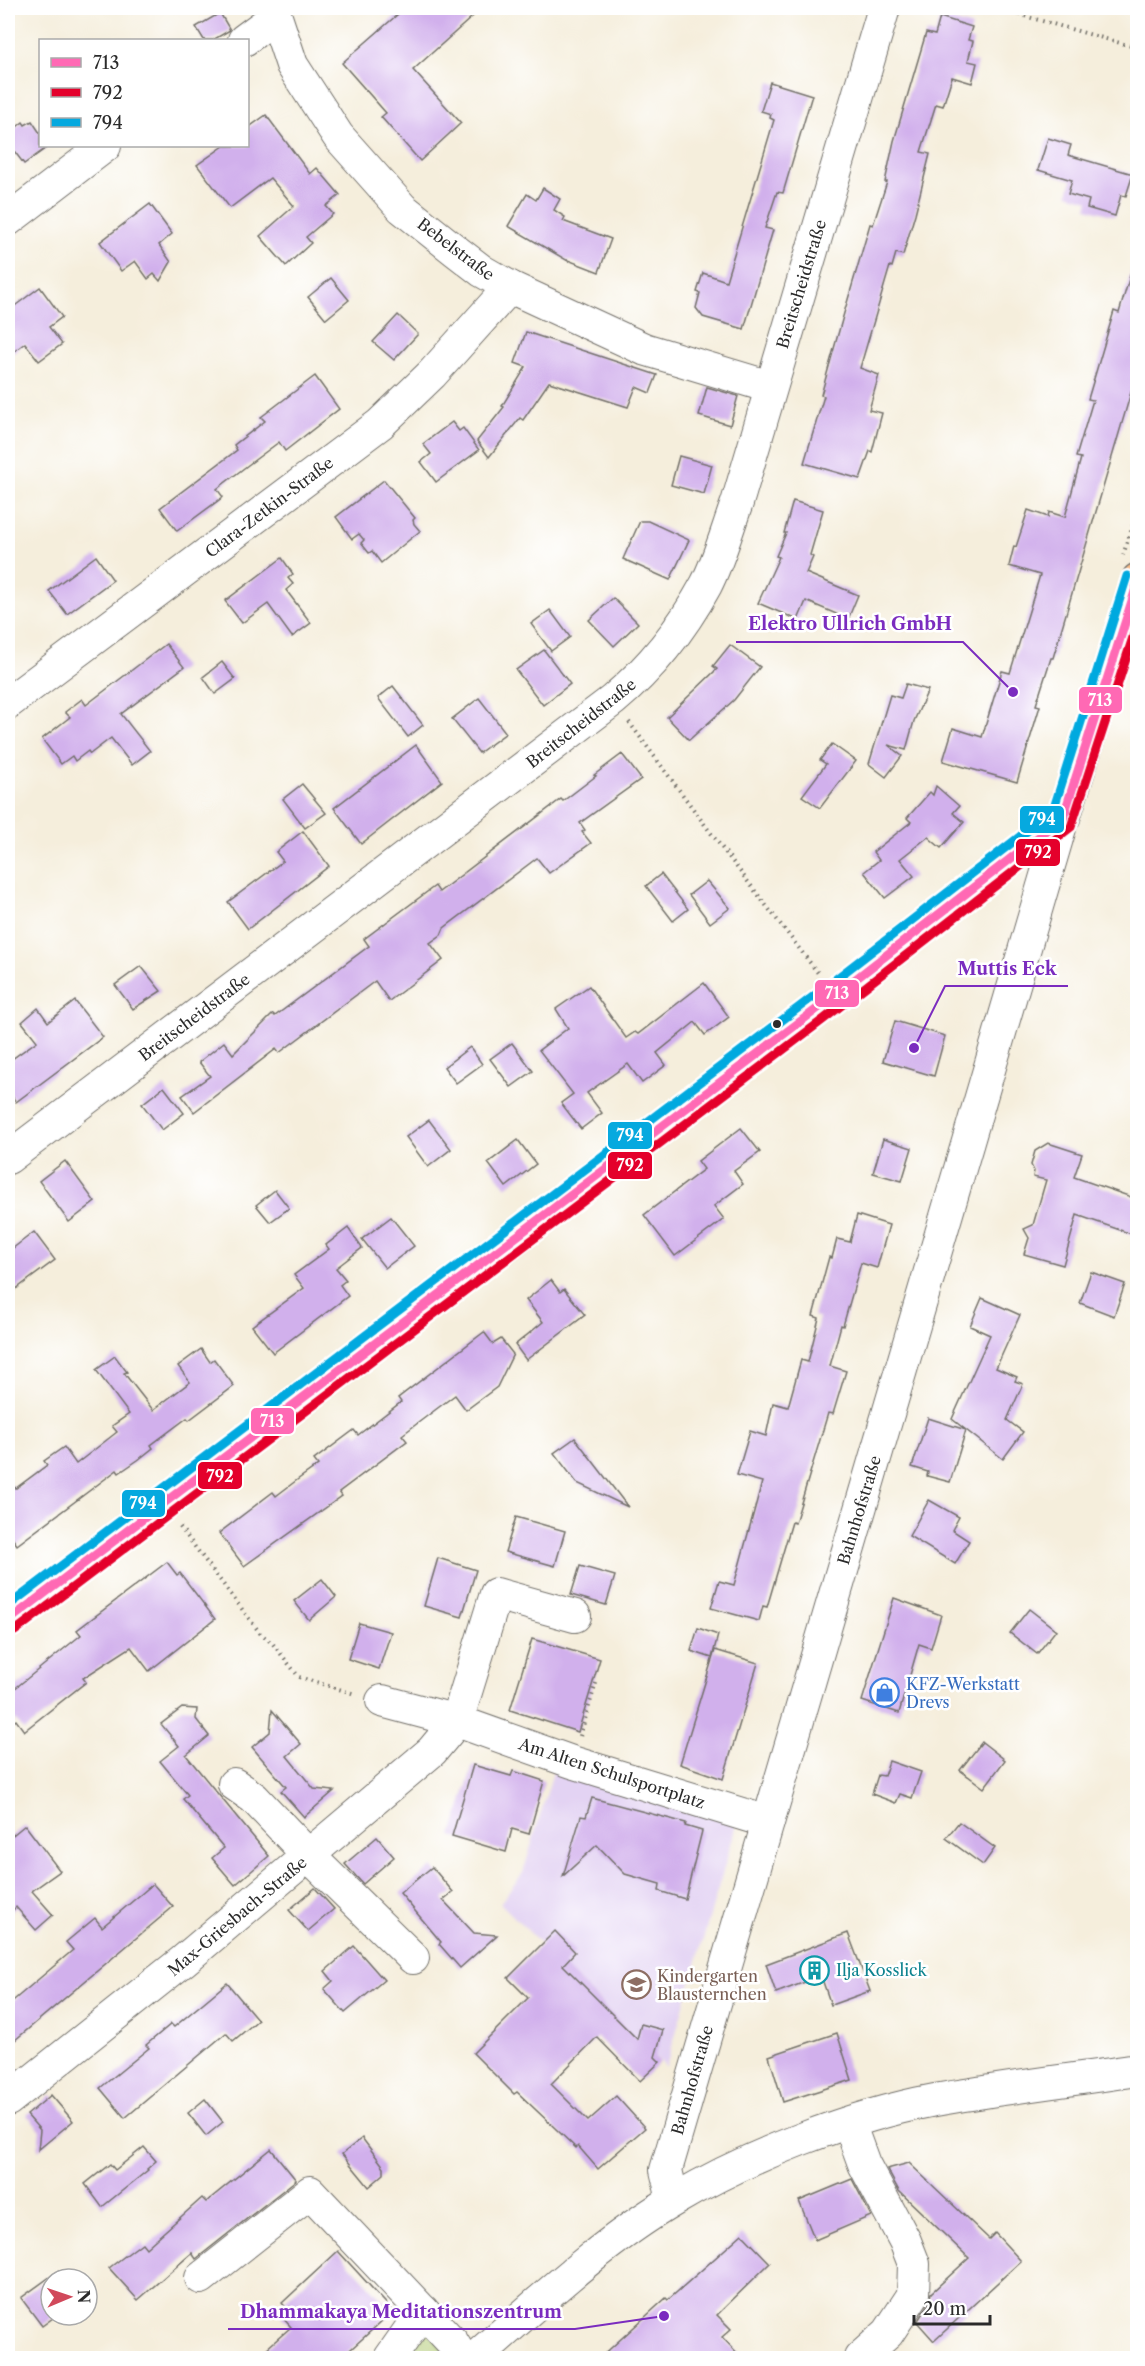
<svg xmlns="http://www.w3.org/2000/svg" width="1145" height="2366" font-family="'Libre Caslon Text',serif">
<rect width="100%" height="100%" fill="#fff"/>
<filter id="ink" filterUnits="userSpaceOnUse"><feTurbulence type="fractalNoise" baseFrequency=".0167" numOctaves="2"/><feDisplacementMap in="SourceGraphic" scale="12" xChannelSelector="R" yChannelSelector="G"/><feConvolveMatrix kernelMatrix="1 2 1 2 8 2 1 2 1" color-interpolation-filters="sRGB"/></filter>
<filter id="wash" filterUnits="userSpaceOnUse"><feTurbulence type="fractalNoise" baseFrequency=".008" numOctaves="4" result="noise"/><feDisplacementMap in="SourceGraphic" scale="24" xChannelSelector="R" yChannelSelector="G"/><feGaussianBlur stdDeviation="1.35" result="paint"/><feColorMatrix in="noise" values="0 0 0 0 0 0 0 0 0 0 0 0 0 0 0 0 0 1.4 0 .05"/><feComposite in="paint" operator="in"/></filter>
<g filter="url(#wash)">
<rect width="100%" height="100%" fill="#f5eedc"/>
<path fill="#e3d3f3" d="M554 1769 737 1823 666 2067 500 1903 523 1873Z"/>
<path fill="#acc66c" stroke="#6c784c" stroke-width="1.5" d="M425 2322 451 2358H399Z"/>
<g id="blocks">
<g fill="#d1b0ec">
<path d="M405 8H482L413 70 461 123 420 161 381 117 386 113 342 63Z"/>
<path d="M220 13 230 30 213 40H204L196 27Z"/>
<path d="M940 17 972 27 968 40 973 41 968 61 977 63 972 83 952 77 943 106 936 104 921 152 930 154 915 214 903 255 896 253 892 267 890 266 860 368 879 375 869 410 882 413 872 452 870 451 860 479 804 463 824 396 821 395 842 320 870 224 873 225 887 182H885L894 141 926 33 935 35Z"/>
<path d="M770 82 812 95 783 193 777 192 765 228 773 230 744 329 703 317 696 308 700 293 697 292 703 273 726 281 774 120 770 118 771 114 761 111Z"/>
<path d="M266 115 310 174 317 168 340 195 326 206 333 214 306 237 311 243 286 266 260 236 294 206 270 178 230 208 197 165 224 146H248V128Z"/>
<path d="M32 121 40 133V146H49L24 164 8 143V134L23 122 25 125Z"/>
<path d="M1048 138 1071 145 1068 155 1133 174 1126 196 1121 195 1115 216 1087 208 1089 200 1068 194 1072 180 1038 170Z"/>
<path d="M543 188 560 199 554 210 565 217 563 221 611 239 599 272 568 260V261L508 226 527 194 536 200Z"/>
<path d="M150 204 172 234 159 245 171 262 160 281 154 274 148 279 135 261 121 271 100 242Z"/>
<path d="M1132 269 1137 270V372L1053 658H1051L1036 705 1040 706 1017 782 943 761 953 728 982 737 1002 671 1010 673 1040 575 1009 566 1014 546 1016 547 1028 510 1048 517 1049 512 1065 517 1081 458 1076 457 1093 400 1088 399 1114 311 1119 313Z"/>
<path d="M331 278 349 300 326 319 308 297Z"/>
<path d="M40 287 62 317 49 327 62 344 39 361 25 343 8 356V311Z"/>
<path d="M398 315 418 334 394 360 373 342Z"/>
<path d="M526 332 657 375 650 393 636 387 628 407 549 382 523 420 520 418 489 457 477 441 504 407 502 406 526 367 515 363Z"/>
<path d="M315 376 339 409 285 451 279 442 248 465 217 489 223 497 177 531 160 508 237 450 234 445 265 421 261 417Z"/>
<path d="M707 387 738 396 730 425 699 416Z"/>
<path d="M452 422 459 431 463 428 479 450 436 482 421 462 431 454 423 444Z"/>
<path d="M679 456 712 465 704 494 671 485Z"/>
<path d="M384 480 415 518 413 520 414 524 420 531 381 563 372 551 369 553 361 543 364 540 359 534 352 539 336 517Z"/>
<path d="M793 501 823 510 810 555 813 557 806 573 858 595 848 619 806 601 798 620 758 603 779 557 776 556 786 533H784Z"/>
<path d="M640 521H648L689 540 670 580 623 559Z"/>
<path d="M96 556 113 580 67 614 49 591Z"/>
<path d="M282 558 293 574 288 578 293 584 286 590 311 623 292 637 268 604 242 623 225 601Z"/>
<path d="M613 598 638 623 614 646 589 620Z"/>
<path d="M550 610 570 637 551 651 531 624Z"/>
<path d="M166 644 184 667 121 714 150 751 132 765 111 738 90 754 88 751 75 761 72 756 61 764 42 739 70 717 65 712 82 699 86 705Z"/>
<path d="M730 645 760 667 734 700 689 740 667 717 717 669 713 666Z"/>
<path d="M544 650 570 684 543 705 516 670Z"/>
<path d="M222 662 235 679 215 694 203 677Z"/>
<path d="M906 684 928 690 914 721 906 750 888 745 902 756 886 777 869 764 890 695 901 698Z"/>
<path d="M393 686 423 725 408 737 378 698Z"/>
<path d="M479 698 506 733 479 753 452 719Z"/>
<path d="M832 744 856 761 820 808 802 796 826 764 820 760Z"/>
<path d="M416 745 442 781 361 844 334 808Z"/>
<path d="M622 754 641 779 580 823 585 830 582 832 591 843 549 873 537 858 444 928 441 935 430 943 443 960 389 1001 375 981 279 1053 276 1049 194 1112 182 1096 210 1076 199 1062 224 1042 233 1054 273 1014 275 1016 369 946 364 939 435 886 439 892 561 799 563 801 596 776 594 775Z"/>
<path d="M302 784 326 813 305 828 283 799Z"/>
<path d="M936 786 959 806 953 813 964 822 941 848 928 837 900 859 914 876 885 898 864 872 879 860 873 852 911 822 907 818 930 792 933 795Z"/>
<path d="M303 831 329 866 248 929 228 902 283 861 276 852Z"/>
<path d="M661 874 688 909 673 921 646 886Z"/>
<path d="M707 881 730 908 710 923 689 895Z"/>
<path d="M141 966 161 991 133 1009 115 985Z"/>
<path d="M704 983 729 1017 705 1035 695 1022 657 1053 666 1065 642 1083 628 1064 587 1093 602 1113 581 1129 561 1103 573 1094 539 1050 568 1028 556 1009 589 986 626 1038 635 1032 638 1034Z"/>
<path d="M75 1001 103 1037 16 1102 8 1091V1062L37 1041 22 1022 38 1008 48 1022Z"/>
<path d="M895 1021 945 1036 934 1076 883 1061Z"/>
<path d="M512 1043 533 1071 511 1087 490 1059Z"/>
<path d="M470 1047 482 1064 456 1083 444 1067Z"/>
<path d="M164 1087 184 1113 162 1130 142 1104Z"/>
<path d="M429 1120 451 1149 428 1167 406 1137Z"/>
<path d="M741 1128 760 1152 734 1171 743 1184 714 1206 724 1219 675 1256 644 1215 704 1169 698 1161Z"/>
<path d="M883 1139 912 1148 902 1181 873 1173Z"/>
<path d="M518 1140 536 1164 506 1187 488 1163Z"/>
<path d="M1048 1143 1082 1154 1074 1177 1137 1199V1236L1077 1215 1063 1265 1024 1254 1029 1238 1024 1229 1033 1225 1046 1180 1033 1177 1034 1171 1031 1165 1035 1151Z"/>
<path d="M65 1161 95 1202 69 1222 39 1181Z"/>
<path d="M275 1190 289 1208 270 1222 256 1205Z"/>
<path d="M857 1215 889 1225 877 1268 861 1263 843 1326 841 1325 830 1366 846 1371 833 1414 828 1413 795 1523 792 1522 767 1607 763 1606 759 1621 711 1608 719 1581 734 1585 762 1482 737 1475 750 1431 766 1436 773 1403 788 1407 801 1360 808 1362 819 1318 813 1316 829 1257 832 1258 837 1239 850 1242Z"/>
<path d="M391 1217 414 1246 385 1268 362 1239Z"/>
<path d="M348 1228 362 1248 336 1268 346 1280 340 1285 348 1296 273 1353 252 1326 304 1288 294 1275 329 1249 326 1245Z"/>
<path d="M34 1232 55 1260 8 1295V1252Z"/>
<path d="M1091 1272 1125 1284 1114 1316 1080 1303Z"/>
<path d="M551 1280 560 1292 564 1289 585 1315 526 1360 515 1345 543 1322 526 1300Z"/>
<path d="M982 1298 1020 1315 996 1368 1017 1377 1015 1381 1023 1384 1007 1420 1023 1432 1003 1459 966 1430 950 1482 927 1476 928 1472 912 1467 928 1418 966 1430 952 1419 990 1335 970 1326Z"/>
<path d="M484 1332 493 1344 501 1339 513 1354 497 1387 466 1410 455 1395 402 1435 407 1441 339 1492 342 1496 244 1566 219 1533 273 1492 276 1496 297 1480 318 1465 314 1460 354 1430 358 1435 401 1402 398 1398Z"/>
<path d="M201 1349 210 1362 214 1359 234 1386 189 1420 187 1418 151 1445 153 1448 138 1460 119 1473 117 1470 17 1545 8 1532V1484L16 1488 47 1465 44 1461 64 1447 76 1464 117 1432 112 1426 129 1414 96 1370 115 1356 127 1372 124 1373 153 1410 190 1382 178 1366Z"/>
<path d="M575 1438 628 1507 577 1483 554 1453Z"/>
<path d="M929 1500 959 1517 952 1530 969 1541 955 1564 909 1536Z"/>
<path d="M516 1517 565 1531 555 1566 505 1552Z"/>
<path d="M438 1558 476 1570 462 1617 424 1606Z"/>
<path d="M167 1562 177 1575 180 1573 215 1619 149 1671 131 1647 83 1678 86 1682 24 1731 16 1720 8 1727V1694L81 1635 77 1630Z"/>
<path d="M580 1566 615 1576 606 1605 571 1595Z"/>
<path d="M322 1579 336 1597 309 1620 294 1601Z"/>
<path d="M894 1598 941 1615 931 1648 919 1644 899 1713 862 1701Z"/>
<path d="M1029 1609 1056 1630 1037 1654 1010 1633Z"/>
<path d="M359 1623 391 1632 379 1669 348 1659Z"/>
<path d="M698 1628 718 1635 712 1658 691 1651Z"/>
<path d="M532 1639 600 1659 578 1732 510 1710Z"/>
<path d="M715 1650 758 1663 723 1779 680 1764Z"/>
<path d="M182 1708 197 1709 196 1719 209 1736 186 1755 269 1856 235 1885 212 1858 224 1848 183 1799 188 1795 160 1761 179 1746 161 1724Z"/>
<path d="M272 1710 301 1744 287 1756 314 1789 334 1791 304 1817 281 1791 286 1787 252 1747 270 1732Z"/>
<path d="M982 1742 1005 1760 984 1788 960 1770Z"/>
<path d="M889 1761 921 1772 912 1798 900 1794 896 1803 872 1794 878 1775 884 1776Z"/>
<path d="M473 1765 511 1776 513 1771 544 1781 529 1834 512 1829 506 1852 452 1836Z"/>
<path d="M592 1798 686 1823 685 1826 702 1831 685 1899 659 1891 660 1884 625 1874 597 1845 563 1876 581 1816 586 1817Z"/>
<path d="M959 1822 995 1848 983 1865 946 1838Z"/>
<path d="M25 1825 60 1871 32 1891 53 1915 36 1930 16 1907 8 1915V1839Z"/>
<path d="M377 1837 394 1857 363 1884 345 1864Z"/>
<path d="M432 1867 453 1892 443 1900 474 1933 497 1935 460 1968 439 1944 441 1942 400 1893Z"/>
<path d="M153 1884 173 1907 8 2046V2005L73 1950 66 1942 95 1918 102 1927Z"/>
<path d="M315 1888 334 1909 308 1931 289 1910Z"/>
<path d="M555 1931 575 1952 563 1965 637 2039 641 2024 663 2030 655 2057 660 2062 640 2081 597 2037 551 2084 588 2121 616 2096 645 2128 598 2169 578 2146 576 2148 517 2092 514 2094 473 2053 528 1998 508 1978Z"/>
<path d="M848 1933 870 1991 831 2005 821 1976 776 1993 766 1964Z"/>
<path d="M354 1946 384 1980 345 2013 324 1989 333 1981 325 1971Z"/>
<path d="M227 1983 258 2020 233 2041 226 2033 125 2118 100 2088 149 2048 146 2045 171 2024 174 2027Z"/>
<path d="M837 2033 852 2080 783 2102 769 2056Z"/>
<path d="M51 2095 73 2121 38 2150 40 2130 27 2115Z"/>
<path d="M205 2099 223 2122 206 2136 188 2113Z"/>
<path d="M362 2138 384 2167V2174L369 2187 342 2154Z"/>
<path d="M144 2147 156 2161 147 2169 148 2170 102 2207 85 2184 110 2164 115 2170Z"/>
<path d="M271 2149 296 2180 196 2259 192 2253 138 2300 109 2268 142 2243 146 2248 202 2198 206 2202Z"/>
<path d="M909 2163 989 2239 995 2233 1021 2261 934 2341 917 2322 928 2305 931 2293 969 2258 899 2191 887 2169Z"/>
<path d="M852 2179 871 2216 815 2240 799 2201Z"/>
<path d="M742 2234 770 2263 717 2315 731 2329 722 2337 742 2358H600L666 2298 668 2300Z"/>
<path d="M338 2251 393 2311 341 2358H256L291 2327 281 2316 288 2310 282 2303Z"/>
<path d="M58 2271 64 2279H51V2315H57L42 2326 21 2298Z"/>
</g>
</g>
</g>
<g filter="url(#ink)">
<use href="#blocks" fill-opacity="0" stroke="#726f69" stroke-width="1.5"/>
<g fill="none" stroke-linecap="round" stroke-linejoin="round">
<defs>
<g id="minor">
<path d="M273 8 292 65 338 136 402 208 456 251 482 271 510 287 644 349 770 387"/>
<path d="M244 40 275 17"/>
<path d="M8 220 105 146"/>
<path d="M8 703 380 424 432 374 510 287"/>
<path d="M8 1158 613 700C651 668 682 629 706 585 719 560 727 530 737 503L884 8"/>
<path d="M382 1701 457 1721 572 1762 768 1822"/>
<path d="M234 1784 254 1798 309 1856 413 1958"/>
<path d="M8 2100 183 1961 432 1751 457 1721 496 1594 575 1616"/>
<path d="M849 2123 864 2164 905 2241 914 2264 913 2295 888 2333 860 2358"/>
<path d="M673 2200 666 2170 1063 818"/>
<path d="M201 2278 310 2192 453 2343 462 2358"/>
<path d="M390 2358 423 2311"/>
<path d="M475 2358C538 2303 601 2243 674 2200 748 2156 850 2116 935 2100 1002 2088 1070 2080 1138 2070"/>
</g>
<path id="major" d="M8 1621 817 1009 1063 818 1138 580"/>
</defs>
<use href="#minor" stroke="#726f69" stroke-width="34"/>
<use href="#major" stroke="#726f69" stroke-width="36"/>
<g stroke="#726f69" stroke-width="4" stroke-dasharray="1.5 4.5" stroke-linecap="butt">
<path d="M996 8 1138 48"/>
<path d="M1123 555 1138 510"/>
<path d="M629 722 719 844 818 973"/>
<path d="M180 1527 260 1633 273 1644 299 1677 355 1694"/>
<path d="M580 1736 596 1683"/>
</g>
<use href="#minor" stroke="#fff" stroke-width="32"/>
<use href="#major" stroke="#f9bc89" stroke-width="33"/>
<defs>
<g id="bus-1">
<path d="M1063 818 1138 582"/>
<path d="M8 1621 817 1009 1063 818"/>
</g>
<path id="bus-2" d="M15 1631 824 1019 1071 827 1138 622"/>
<path id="bus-3" d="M8 1606 810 999 1053 811 1127 576"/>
</defs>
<use href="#bus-1" stroke="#fff" stroke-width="14"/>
<use href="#bus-2" stroke="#fff" stroke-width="14"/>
<use href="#bus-3" stroke="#fff" stroke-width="14"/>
<use href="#bus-1" stroke="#ff69b4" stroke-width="9"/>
<use href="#bus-2" stroke="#e4002b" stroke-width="9"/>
<use href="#bus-3" stroke="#06a9df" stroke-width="9"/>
</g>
</g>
<defs>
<symbol id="shop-ring" viewBox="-11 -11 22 22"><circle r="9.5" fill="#fff" stroke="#3f7fe0" stroke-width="1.5"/><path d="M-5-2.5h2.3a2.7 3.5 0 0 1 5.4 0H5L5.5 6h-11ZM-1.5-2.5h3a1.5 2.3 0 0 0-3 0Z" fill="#3f7fe0"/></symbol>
<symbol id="building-ring" viewBox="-11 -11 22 22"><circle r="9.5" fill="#fff" stroke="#0f9aa8" stroke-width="1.5"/><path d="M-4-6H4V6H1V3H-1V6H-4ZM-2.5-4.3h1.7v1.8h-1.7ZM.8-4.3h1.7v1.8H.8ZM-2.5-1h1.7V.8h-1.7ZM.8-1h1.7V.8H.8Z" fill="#0f9aa8"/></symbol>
<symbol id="school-ring" viewBox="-11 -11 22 22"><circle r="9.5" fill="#fff" stroke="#8d6e63" stroke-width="1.5"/><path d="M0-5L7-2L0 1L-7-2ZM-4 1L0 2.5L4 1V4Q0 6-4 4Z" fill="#8d6e63"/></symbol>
</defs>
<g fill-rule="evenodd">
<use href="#shop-ring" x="868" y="1676" width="33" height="33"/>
<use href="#building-ring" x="798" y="1954" width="33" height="33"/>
<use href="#school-ring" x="620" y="1968" width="33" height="33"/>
</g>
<circle fill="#2b2b2b" stroke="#fff" stroke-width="2" cx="777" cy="1024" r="5"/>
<g text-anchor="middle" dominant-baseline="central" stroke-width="5" stroke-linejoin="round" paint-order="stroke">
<g font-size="16" fill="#2b2b2b" stroke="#fff">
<text transform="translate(456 249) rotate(37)">Bebelstraße</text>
<text transform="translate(801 284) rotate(-73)">Breitscheidstraße</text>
<text transform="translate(269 507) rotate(-37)">Clara-Zetkin-Straße</text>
<text transform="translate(581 723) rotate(-38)">Breitscheidstraße</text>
<text transform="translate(194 1017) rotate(-37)">Breitscheidstraße</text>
<text transform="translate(859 1510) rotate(-73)">Bahnhofstraße</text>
<text transform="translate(612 1773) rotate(18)">Am Alten Schulsportplatz</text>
<text transform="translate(237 1916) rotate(-40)">Max-Griesbach-Straße</text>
<text transform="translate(692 2080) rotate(-74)">Bahnhofstraße</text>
</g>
<g font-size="16" fill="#366cbe" stroke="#fff" text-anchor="start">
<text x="906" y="1684">KFZ-Werkstatt<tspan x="906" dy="18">Drevs</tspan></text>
</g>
<g font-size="16" fill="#0d838f" stroke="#fff" text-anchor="start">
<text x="836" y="1970">Ilja Kosslick</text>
</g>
<g font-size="16" fill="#785e54" stroke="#fff" text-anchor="start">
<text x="657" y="1976">Kindergarten<tspan x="657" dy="18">Blausternchen</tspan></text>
</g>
</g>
<path fill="none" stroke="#7b2cbf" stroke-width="2" d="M1013 692L963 642H736M914 1048L945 986H1068M664 2316L575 2329H228"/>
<g fill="#7b2cbf" stroke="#fff" stroke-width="2">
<circle cx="1013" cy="692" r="6"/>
<circle cx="914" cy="1048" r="6"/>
<circle cx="664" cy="2316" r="6"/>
</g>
<g font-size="18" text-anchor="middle" font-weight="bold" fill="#7b2cbf" stroke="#fff" stroke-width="5" stroke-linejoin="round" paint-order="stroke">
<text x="850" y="630">Elektro Ullrich GmbH</text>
<text x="1007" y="975">Muttis Eck</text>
<text x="401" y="2318">Dhammakaya Meditationszentrum</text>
</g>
<g stroke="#fff" stroke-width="2">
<rect x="1078" y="686" width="45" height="28" rx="6" fill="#ff69b4"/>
<rect x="1019" y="805" width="46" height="29" rx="6" fill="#06a9df"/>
<rect x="1015" y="838" width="46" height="29" rx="6" fill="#e4002b"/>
<rect x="814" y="979" width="46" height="29" rx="6" fill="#ff69b4"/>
<rect x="607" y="1121" width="46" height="29" rx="6" fill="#06a9df"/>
<rect x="607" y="1151" width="46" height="29" rx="6" fill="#e4002b"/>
<rect x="250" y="1407" width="45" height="28" rx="6" fill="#ff69b4"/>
<rect x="197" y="1461" width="46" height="29" rx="6" fill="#e4002b"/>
<rect x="121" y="1489" width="45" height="29" rx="6" fill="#06a9df"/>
</g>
<g font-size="16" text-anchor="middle" font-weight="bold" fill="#fff">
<text x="1100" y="706">713</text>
<text x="1042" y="825">794</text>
<text x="1038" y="858">792</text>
<text x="837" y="999">713</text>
<text x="630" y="1141">794</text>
<text x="630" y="1171">792</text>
<text x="272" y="1427">713</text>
<text x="220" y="1482">792</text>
<text x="143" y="1509">794</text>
</g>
<rect width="1145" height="2366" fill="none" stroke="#fff" stroke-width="30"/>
<rect x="39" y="39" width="210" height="108" fill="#ffffff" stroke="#aaaaaa" stroke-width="1.5"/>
<rect x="51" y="58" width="30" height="9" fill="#ff69b4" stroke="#aaaaaa" stroke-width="1.5"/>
<text x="93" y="69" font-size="18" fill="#2b2b2b">713</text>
<rect x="51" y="88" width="30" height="9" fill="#e4002b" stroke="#aaaaaa" stroke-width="1.5"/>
<text x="93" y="99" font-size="18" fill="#2b2b2b">792</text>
<rect x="51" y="118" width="30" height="9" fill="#06a9df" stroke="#aaaaaa" stroke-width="1.5"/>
<text x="93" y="129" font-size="18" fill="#2b2b2b">794</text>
<g transform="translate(69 2297) rotate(88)"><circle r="28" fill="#ffffff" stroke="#aaaaaa" stroke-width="1.5"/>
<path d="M0-4.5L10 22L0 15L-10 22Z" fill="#d1495b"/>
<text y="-9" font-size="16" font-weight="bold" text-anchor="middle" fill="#2b2b2b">N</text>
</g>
<path d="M914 2315v9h76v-9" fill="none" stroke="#2b2b2b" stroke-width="3"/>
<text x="923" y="2315" font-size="18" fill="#2b2b2b" stroke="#ffffff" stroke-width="4.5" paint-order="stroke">20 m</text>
</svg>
